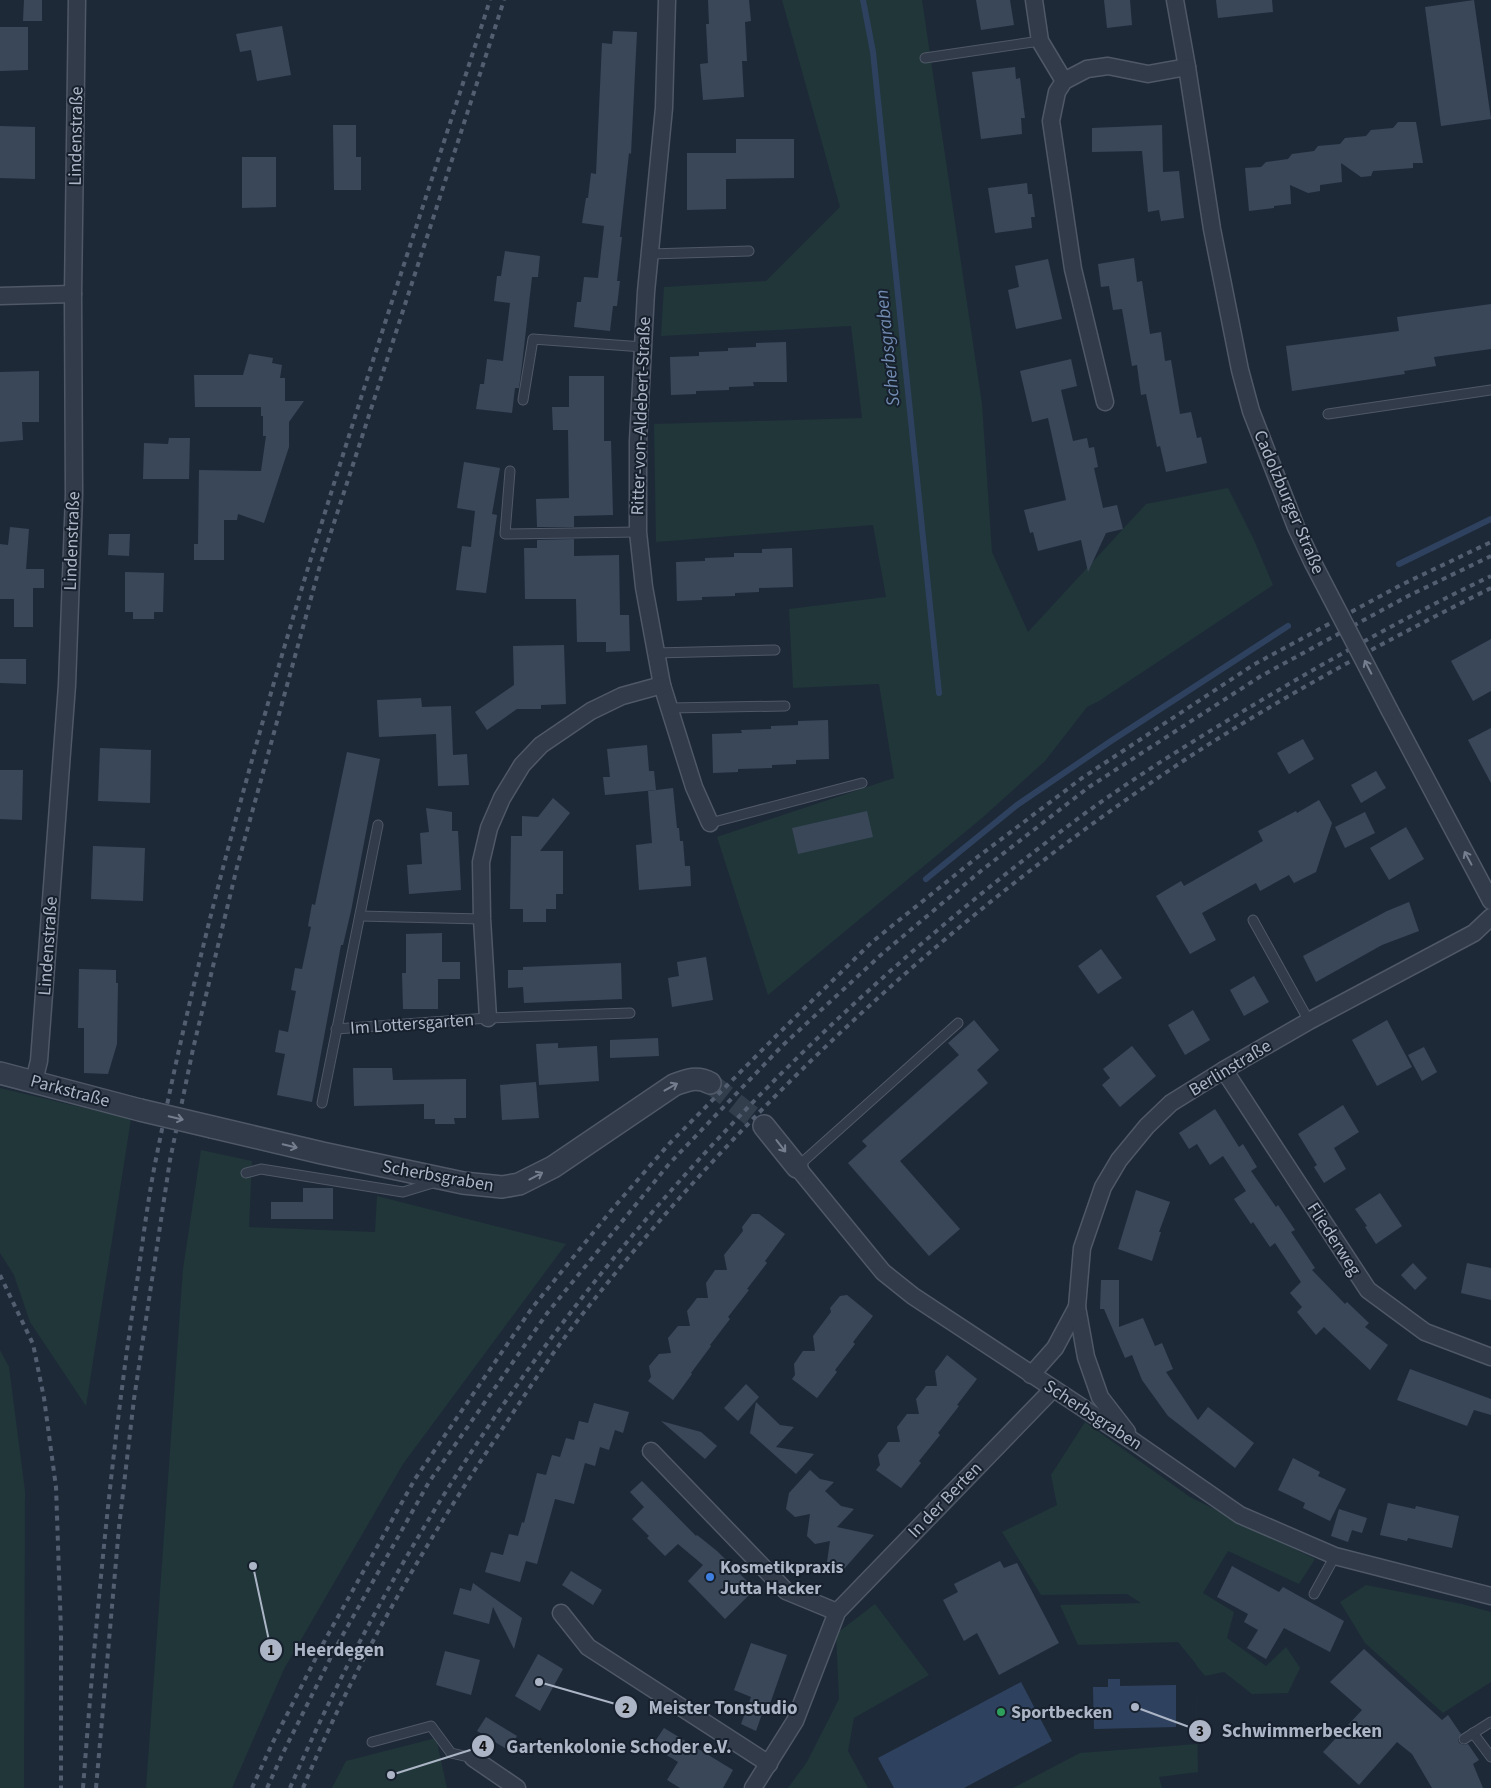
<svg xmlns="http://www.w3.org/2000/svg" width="1491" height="1788" font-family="'Source Sans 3',sans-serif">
<rect width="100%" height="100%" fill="#1e2938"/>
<g fill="#203639">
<path d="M782 0H922L982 404 992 552 1028 632 1146 504 1228 488 1254 540 1273 585 1099 701 1087 707 1045 761 982 818 768 995 717 837 894 778 879 684 793 688 789 609 886 597 873 525 656 542 654 424 862 418 851 326 661 336 664 287 766 281 840 207Z"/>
<path d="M0 1088 131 1119 86 1406 30 1322 14 1275 0 1253Z"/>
<path d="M201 1150 252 1161 249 1227 375 1232 377 1196 566 1244 403 1464 284 1669 232 1788H146L183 1269Z"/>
<path d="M0 1350 9 1367 25 1491 24 1788H0Z"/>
<path d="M1085 1422 1190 1497 1315 1559 1299 1584 1228 1551 1203 1593 1234 1612 1227 1638 1266 1666 1286 1647 1300 1668 1288 1693 1252 1694 1224 1672 1205 1676 1196 1665 1198 1772 1159 1777 1162 1788H1013L1080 1753 1197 1744 1196 1664 1178 1642 1078 1645 1060 1605 1141 1603 1127 1594 1041 1595 1002 1532 1057 1505 1051 1475Z"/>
<path d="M1366 1585 1462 1604 1491 1612V1682L1443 1713 1365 1643 1340 1602Z"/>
<path d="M875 1604 929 1675 854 1718 848 1751 868 1788H788L807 1762 839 1699 836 1634Z"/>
<path d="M436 1738 447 1788H332L346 1761Z"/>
</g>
<g fill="#2e425f">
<path d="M1108 1679H1120V1686L1176 1685V1727L1094 1729 1093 1687H1108Z"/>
<path d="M1021 1682 1052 1741 964 1788H894L878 1758Z"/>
</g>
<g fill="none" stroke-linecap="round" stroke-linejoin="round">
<g stroke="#2e425f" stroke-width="6">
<path d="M863 0 873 52 939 693"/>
<path d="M1399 564 1491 519"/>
<path d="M926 879 1017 805 1111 741 1288 626"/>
</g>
</g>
<g fill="#3a4759">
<path d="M24 0H42V21H23Z"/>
<path d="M708 0H749L751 21 745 22 747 61H742L744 97 703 100 700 64 708 63 706 24H709Z"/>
<path d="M976 0H1010L1014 25 981 30Z"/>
<path d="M1104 0H1130L1132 25 1107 28Z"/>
<path d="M1216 0H1272L1273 12 1218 18Z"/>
<path d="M1474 0 1491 119 1441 126 1425 7Z"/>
<path d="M282 26 291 75 257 81 251 50 240 52 236 34Z"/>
<path d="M0 27H28V70L0 71Z"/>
<path d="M613 31 637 32 631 154 629 153 620 237H622L617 281H620L617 306H613L610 331 574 327 577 302H581L584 277 598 278 604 226 582 223 586 198H588L591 173 596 174 602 43 612 44Z"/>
<path d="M1015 67 1016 79 1020 78 1025 118H1021L1022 134 981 139 972 72Z"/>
<path d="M1398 122H1416L1423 163H1413V168L1373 171 1371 176 1361 177 1341 163 1342 182 1320 185V191L1308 193 1290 185 1291 204 1274 206V208L1249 211 1245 168 1261 167 1266 162 1288 159 1292 154 1314 151 1318 146 1340 144 1345 138 1366 136 1371 130 1393 128Z"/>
<path d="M333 125H356V157H361V190H334Z"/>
<path d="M1162 125 1163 172 1179 171 1184 218 1161 221 1159 210 1148 212 1142 151 1092 152V128Z"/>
<path d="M0 126 35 127V179L0 178Z"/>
<path d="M736 139H794V178L726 179V209L687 210V153H736Z"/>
<path d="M242 157H276V207L242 208Z"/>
<path d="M1027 183 1028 194H1032L1035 217H1031L1032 228 995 233 988 188Z"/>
<path d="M505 251 540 256 538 277H532L522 365 519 388H515L512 413 476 409 480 384H484L487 359 503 361 510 303 494 301 497 276H501Z"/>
<path d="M1134 258 1137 282 1142 281 1150 334 1161 332 1165 361 1171 360 1180 414 1191 412 1197 438 1201 437 1207 463 1166 472 1160 446 1157 447 1146 394 1141 395 1137 365 1132 366 1122 309 1113 310 1109 286 1101 287 1098 264Z"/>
<path d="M1048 259 1062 319 1016 329 1008 290 1019 287 1015 266Z"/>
<path d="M1491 304V349L1434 357 1436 366 1404 371 1405 374 1292 391 1286 346 1399 331 1397 317Z"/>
<path d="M786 342 787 382H753L754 386 729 387V390L696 391V394L671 395 670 357 699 356V352L728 351V348L756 347V343Z"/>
<path d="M249 354 273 358 272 363 282 365 280 378H285V401H304L289 422V447L264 523 238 514 237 520H224V560H194V544H198L199 470 261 471 266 436H263V416H261V407H195L194 375H243Z"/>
<path d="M1071 359 1077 386 1061 390 1073 441 1087 438 1089 448 1094 447 1098 467 1094 468 1103 508 1117 505 1123 529 1106 533 1088 572 1081 540 1038 551 1033 532 1030 533 1024 510 1066 500 1048 418 1032 422 1020 371Z"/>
<path d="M39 371V422H22L23 440 0 442V372Z"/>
<path d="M569 376H604V441H611L613 515 574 516V527H537L536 499 569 498 568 430H553L552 407H569Z"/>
<path d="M169 438H190L189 479H143L144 443 168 444Z"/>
<path d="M464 462 500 468 492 514 497 515 486 593 456 590 462 546 471 547 475 511 457 508Z"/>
<path d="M10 527 29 529 26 569H44V588H33V627H14V599H0V544L8 545Z"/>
<path d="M109 534H130L129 556 108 555Z"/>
<path d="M574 539V556L619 555 620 615H629L630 651 606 652V642H577L576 599H525L524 548H537V540Z"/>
<path d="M792 548 793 587 759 588V592L735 593V596L702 597V600L677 601 676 562 705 561V558L734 557V553H762V549Z"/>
<path d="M125 572 164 573 163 612H154V619H133V612H125Z"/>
<path d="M1491 639V691L1473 701 1451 661Z"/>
<path d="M564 645 566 704 541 705V709H517L487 730 475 712 514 685 513 646Z"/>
<path d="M0 659H26V684L0 683Z"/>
<path d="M421 698 422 707 451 706 453 755 467 754 469 785 438 786 436 734 379 737 377 700Z"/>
<path d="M828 720 829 759 796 760V764L772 765V768L738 769V772L713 773 712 734 742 733 741 730 771 729V726L798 725V721Z"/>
<path d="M1491 728V783L1468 740Z"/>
<path d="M1303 739 1314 759 1289 774 1277 753Z"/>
<path d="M647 745 649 771H654L656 790 605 795 603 777H610L607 749Z"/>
<path d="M100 748 151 750 150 803 98 801Z"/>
<path d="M347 752 380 759 351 911 343 945H341L312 1102 277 1095 285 1054 275 1052 279 1030 288 1032 296 991 291 990 295 968 302 969 311 927 308 926 312 904 315 905Z"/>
<path d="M0 770H23L22 820 0 819Z"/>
<path d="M1376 771 1386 788 1361 803 1351 785Z"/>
<path d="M673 788 677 828H679L680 841H683L685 866H690L691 886 639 890 636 845 652 843 648 791Z"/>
<path d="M553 798 570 813 540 851H563V894H556V909H546V922H523V909H510L511 836H522V816L538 817Z"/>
<path d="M1319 800 1332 823 1316 872 1294 883 1289 875 1260 891 1256 883 1202 913 1216 940 1190 954 1156 896 1181 881 1184 886 1263 841 1258 831 1296 811 1297 813Z"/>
<path d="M426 808 452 812V831H458L461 890 409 894 407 865 422 864 420 833 429 832Z"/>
<path d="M867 811 873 837 798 854 792 828Z"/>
<path d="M1365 812 1375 833 1345 848 1335 827Z"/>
<path d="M1406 827 1424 859 1389 880 1370 848Z"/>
<path d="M93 846 145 848 143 901 91 899Z"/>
<path d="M1409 902 1419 931 1382 945 1316 982 1303 956 1387 911Z"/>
<path d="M442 933V962H460V979H438V1009H403L402 973H406V934Z"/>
<path d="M1101 949 1122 978 1098 994 1078 966Z"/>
<path d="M706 957 713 1000 672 1007 668 978 679 976 677 962Z"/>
<path d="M621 963 622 999 524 1003 523 987 508 988V970H523V967Z"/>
<path d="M79 969 116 970V983H118L117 1044 108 1074 84 1073V1028H78Z"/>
<path d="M1254 976 1269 1002 1244 1016 1230 990Z"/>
<path d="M1193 1010 1210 1040 1185 1055 1168 1025Z"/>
<path d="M974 1020 999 1050 977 1070 988 1083 900 1161 960 1229 929 1256 848 1163 867 1146 862 1141 959 1055 948 1043Z"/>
<path d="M1387 1020 1412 1067 1377 1086 1352 1040Z"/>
<path d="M658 1038 659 1056 610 1058V1040Z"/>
<path d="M558 1043V1048L597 1046 599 1081 539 1085 536 1044Z"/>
<path d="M1132 1046 1156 1076 1120 1107 1102 1085 1110 1078 1103 1069Z"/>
<path d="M1424 1047 1437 1072 1422 1081 1408 1055Z"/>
<path d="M353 1068H392L393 1080 466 1079V1118H454L455 1124H435V1119H424V1104L354 1106Z"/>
<path d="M536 1082 539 1118 502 1120 500 1085Z"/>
<path d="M1343 1105 1359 1132 1334 1148 1346 1169 1324 1183 1314 1167 1317 1165 1298 1134Z"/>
<path d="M1215 1109 1239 1147 1243 1144 1257 1167 1251 1171 1276 1207 1278 1205 1295 1230 1291 1232 1315 1268 1312 1270 1345 1304 1347 1302 1369 1323 1365 1327 1388 1345 1370 1370 1324 1327 1316 1335 1297 1312 1302 1307 1290 1293 1301 1282 1275 1243 1270 1247 1253 1222 1251 1224 1234 1199 1246 1191 1223 1156 1210 1165 1197 1144 1189 1149 1179 1133Z"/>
<path d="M303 1188H333V1219H271V1202H303Z"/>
<path d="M1136 1190 1170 1202 1159 1232H1161L1152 1261 1118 1249Z"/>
<path d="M1380 1193 1402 1226 1376 1244 1365 1227 1367 1226 1355 1209Z"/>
<path d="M752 1214H759L785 1234 765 1261 767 1263 747 1289 749 1290 728 1317 730 1319 710 1345 711 1346 691 1373 692 1374 673 1400 648 1381 651 1377 649 1366 659 1354 671 1353 668 1338 678 1326H690L687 1311 697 1298H708L706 1283 715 1270H727L724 1255 743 1231 742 1227Z"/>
<path d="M1413 1263 1427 1278 1415 1290 1401 1275Z"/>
<path d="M1467 1263 1491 1268V1300L1461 1293Z"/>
<path d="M1101 1280H1119V1327L1143 1318 1155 1346 1162 1343 1173 1369 1166 1372 1198 1420 1208 1407 1254 1443 1235 1468 1168 1416 1142 1380 1132 1355 1125 1358 1104 1309H1100Z"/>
<path d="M847 1295 873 1316 853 1342 855 1344 835 1370 837 1372 817 1398 792 1379 795 1375 794 1364 803 1351H815L813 1336 831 1312 830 1308 840 1296Z"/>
<path d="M947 1355 977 1379 957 1405 959 1406 938 1433 940 1435 919 1461 921 1463 901 1488 876 1470 880 1465 878 1455 888 1442H900L897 1427 907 1414H919L916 1399 926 1386H937L935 1371Z"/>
<path d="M1410 1369 1491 1399V1415L1474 1410 1467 1426 1397 1400Z"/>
<path d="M746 1384 759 1397 738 1421 724 1408Z"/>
<path d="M756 1402 780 1425 794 1427 776 1447 814 1454 796 1474 750 1433Z"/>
<path d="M594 1403 629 1412 623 1433 615 1430 609 1450 600 1447 595 1466 585 1463 574 1504 555 1499 537 1564 526 1561 520 1582 485 1572 491 1552 503 1555 509 1534 518 1536 522 1522 524 1523 537 1473 546 1475 552 1455 560 1457 566 1438 574 1440 579 1421 588 1423Z"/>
<path d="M661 1421 701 1432 717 1446 705 1459Z"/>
<path d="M1293 1458 1320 1472 1318 1476 1346 1489 1330 1521 1303 1508 1305 1503 1278 1490Z"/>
<path d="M810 1470 820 1479 834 1482 825 1491 841 1506 854 1509 837 1527 874 1535 844 1569 835 1570 827 1562 830 1541 815 1544 807 1536 810 1514 795 1517 786 1509 789 1493Z"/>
<path d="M642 1481 696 1536 697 1535 717 1551 755 1589 725 1619 688 1581 703 1565 678 1544 665 1556 647 1538 649 1536 632 1519 644 1507 630 1492Z"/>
<path d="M1388 1503 1415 1509 1416 1506 1459 1516 1452 1548 1408 1538 1407 1541 1380 1535Z"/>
<path d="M1339 1509 1367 1518 1362 1533 1352 1530 1348 1542 1331 1536Z"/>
<path d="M1000 1561 1004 1568 1017 1563 1059 1643 999 1675 977 1633 964 1641 943 1600 958 1592 954 1584Z"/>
<path d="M1232 1566 1279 1592 1283 1587 1344 1621 1330 1652 1284 1628 1266 1659 1247 1648 1258 1630 1244 1622 1248 1614 1217 1597Z"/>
<path d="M571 1571 602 1590 593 1605 562 1585Z"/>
<path d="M473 1583 522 1618 514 1649 493 1607 489 1624 453 1614 460 1588 471 1591Z"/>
<path d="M751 1643 787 1655 770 1704 766 1703 756 1731 741 1724 751 1697 734 1690Z"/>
<path d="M1364 1649 1442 1720 1448 1715 1461 1734 1458 1739 1459 1743 1464 1745 1468 1744 1479 1760 1473 1764 1483 1788H1432L1412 1754 1397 1742 1359 1785 1323 1752 1362 1710 1330 1682Z"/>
<path d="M445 1651 480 1660 471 1695 436 1685Z"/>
<path d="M538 1654 563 1669 540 1711 515 1696Z"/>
<path d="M486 1717 517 1736 508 1750 477 1731Z"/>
<path d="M664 1728 733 1770 723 1788H680L667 1780 678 1762 652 1746Z"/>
</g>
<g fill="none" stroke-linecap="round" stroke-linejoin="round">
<path stroke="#333e4d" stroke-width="21" stroke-dasharray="21 11" stroke-linecap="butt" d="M710 1083 764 1126"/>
<defs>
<g id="service">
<path d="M925 58 1040 41"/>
<path d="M650 254 749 251"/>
<path d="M523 400 533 339 643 347"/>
<path d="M1328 414 1491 390"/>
<path d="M510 471 505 534 638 532"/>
<path d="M656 653 775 650"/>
<path d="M670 708 785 706"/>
<path d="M710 823 862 783"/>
<path d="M360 916 482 919"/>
<path d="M1253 920 1309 1021"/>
<path d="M336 1029 488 1018 630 1013"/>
<path d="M322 1103 378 825"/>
<path d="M797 1167 958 1023"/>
<path d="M246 1173 261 1169 403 1192 436 1182"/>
<path d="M1314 1594 1335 1556"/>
<path d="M1473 1733 1491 1757"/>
<path d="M1464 1739 1491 1722"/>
<path d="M372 1742 431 1726 451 1753 473 1758"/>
</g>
<g id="minor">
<path d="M667 0 664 108 646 292 643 347 638 441V532L644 587 662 685 694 787 710 823"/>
<path d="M1034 0 1040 41 1064 81"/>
<path d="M1175 0 1187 67 1212 229 1240 370 1251 411 1296 527 1312 561"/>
<path d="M0 296 73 294"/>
<path d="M1105 402 1073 269 1051 121 1057 92 1064 81 1087 69 1108 66 1148 74 1187 67"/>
<path d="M1390 711 1491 901"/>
<path d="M488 1018 482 919 481 862 489 828 502 798 522 765 541 745 591 711 622 696 662 685"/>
<path d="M1224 1070 1368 1290 1425 1332 1491 1357"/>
<path d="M34 1081 39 1061 67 685 74 495 73 294 77 0"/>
<path d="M797 1167 883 1272 913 1296 1136 1443 1240 1515 1335 1556 1491 1596"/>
<path d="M1031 1375 1055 1348 1077 1307"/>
<path d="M1127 1432 1100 1397 1086 1357 1077 1307 1082 1248 1103 1187 1119 1160 1147 1126 1171 1103 1224 1070 1309 1021 1474 933 1491 917"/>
<path d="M651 1451 786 1591 837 1612"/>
<path d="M561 1613 588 1647 769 1764"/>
<path d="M473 1758 517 1788"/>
<path d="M753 1788 795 1721 837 1612 1053 1389"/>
</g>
<g id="tertiary">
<path d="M0 1073 140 1110"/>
<path d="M764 1126 797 1167"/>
<path d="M212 1127 322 1153 463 1183 502 1187 519 1184 553 1167 674 1085C687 1080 697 1076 710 1083"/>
</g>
</defs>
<use href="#service" stroke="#4f5867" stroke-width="11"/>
<use href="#minor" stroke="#4f5867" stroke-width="19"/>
<use href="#tertiary" stroke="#4f5867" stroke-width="24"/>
<use href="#service" stroke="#323b49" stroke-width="9"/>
<use href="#minor" stroke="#323b49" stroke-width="16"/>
<use href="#tertiary" stroke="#323b49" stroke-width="21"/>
<g stroke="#535e70" stroke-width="4" stroke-dasharray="5 5" stroke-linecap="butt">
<path d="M0 1275 33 1344 44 1398 56 1487 61 1632V1788"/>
<path d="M83 1788C96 1619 111 1450 137 1282 143 1240 148 1197 157 1154 235 761 367 381 490 0"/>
<path d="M96 1788 119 1527 134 1399 170 1160 193 1049 237 867 319 569 504 0"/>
<path d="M252 1788 272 1744 325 1640 415 1479 532 1308 614 1207 669 1144 775 1037 872 942 975 859 1082 778 1253 665 1401 585 1491 542"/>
<path d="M267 1788 283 1753 336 1647 429 1482 548 1312 669 1164 782 1046 883 953 982 870 1089 787 1261 676 1408 596 1491 556"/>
<path d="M290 1788C460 1395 734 1075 1076 820 1130 780 1188 744 1245 710 1325 662 1407 616 1491 576"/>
<path d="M303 1788C353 1668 418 1555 490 1447 518 1406 544 1364 574 1325 748 1101 965 902 1203 748 1296 689 1393 637 1491 588"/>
</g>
<defs>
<path id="minor-bridge" d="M1312 561 1390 711"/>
<path id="tertiary-bridge" d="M140 1110 212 1127"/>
</defs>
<use href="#minor-bridge" stroke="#4f5867" stroke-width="19" stroke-linecap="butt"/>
<use href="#tertiary-bridge" stroke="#4f5867" stroke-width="24" stroke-linecap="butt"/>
<use href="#minor-bridge" stroke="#323b49" stroke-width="16"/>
<use href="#tertiary-bridge" stroke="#323b49" stroke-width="21"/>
</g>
<defs><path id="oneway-shaft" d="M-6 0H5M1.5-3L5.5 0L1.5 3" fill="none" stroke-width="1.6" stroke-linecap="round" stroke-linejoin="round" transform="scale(1.25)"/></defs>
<g stroke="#757e8e">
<use href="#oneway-shaft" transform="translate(1368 667) rotate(-117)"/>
<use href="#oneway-shaft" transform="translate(1468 858) rotate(-118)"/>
<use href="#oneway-shaft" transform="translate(671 1087) rotate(-29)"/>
<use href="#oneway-shaft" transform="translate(176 1118) rotate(13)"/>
<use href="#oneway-shaft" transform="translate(290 1146) rotate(13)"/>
<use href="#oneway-shaft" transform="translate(781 1146) rotate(52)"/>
<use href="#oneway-shaft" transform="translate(536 1176) rotate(-28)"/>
</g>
<circle fill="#3f7fe0" stroke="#17202d" stroke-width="2" cx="710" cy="1577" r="5"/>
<circle fill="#2e9e5b" stroke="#17202d" stroke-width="2" cx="1001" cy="1712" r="5"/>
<g text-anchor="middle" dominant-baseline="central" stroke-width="4" stroke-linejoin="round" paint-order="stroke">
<g font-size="18" fill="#acb5c6" stroke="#17202d">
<text transform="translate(76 136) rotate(-89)">Lindenstraße</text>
<text transform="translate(641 416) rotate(-88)">Ritter-von-Aldebert-Straße</text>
<text transform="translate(1289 502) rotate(67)">Cadolzburger Straße</text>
<text transform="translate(72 541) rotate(-88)">Lindenstraße</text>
<text transform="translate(48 946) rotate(-86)">Lindenstraße</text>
<text transform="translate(412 1024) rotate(-4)">Im Lottersgarten</text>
<text transform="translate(1230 1068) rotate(-31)">Berlinstraße</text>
<text transform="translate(70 1091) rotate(15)">Parkstraße</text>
<text transform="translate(438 1176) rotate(10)">Scherbsgraben</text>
<text transform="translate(1334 1239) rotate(57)">Fliederweg</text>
<text transform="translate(1093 1415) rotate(33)">Scherbsgraben</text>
<text transform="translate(945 1500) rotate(-46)">In der Berten</text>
</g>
<g font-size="18" font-weight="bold" fill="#acb5c6" stroke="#17202d" text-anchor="start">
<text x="720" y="1567">Kosmetikpraxis<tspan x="720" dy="21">Jutta Hacker</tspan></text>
<text x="1011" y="1712">Sportbecken</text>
</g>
<g font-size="19" font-style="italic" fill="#718bb1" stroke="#17202d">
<text transform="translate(888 348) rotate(-96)">Scherbsgraben</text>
</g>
</g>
<path fill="none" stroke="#acb5c6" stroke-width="2" d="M253 1566L271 1650M539 1682L626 1707M1135 1707L1200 1731M391 1775L483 1746"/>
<g fill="#acb5c6" stroke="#17202d" stroke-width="2">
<circle cx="253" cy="1566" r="5"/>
<circle cx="539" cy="1682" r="5"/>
<circle cx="1135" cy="1707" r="5"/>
<circle cx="391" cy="1775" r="5"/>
<circle cx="271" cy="1650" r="12"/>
<circle cx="626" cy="1707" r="12"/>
<circle cx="1200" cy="1731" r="12"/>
<circle cx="483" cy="1746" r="12"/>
</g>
<g font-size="15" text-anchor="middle" font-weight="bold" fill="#111">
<text x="271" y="1655">1</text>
<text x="626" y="1713">2</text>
<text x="1200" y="1736">3</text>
<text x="483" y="1751">4</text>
</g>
<g font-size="19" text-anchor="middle" font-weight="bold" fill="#acb5c6" stroke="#17202d" stroke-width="4" stroke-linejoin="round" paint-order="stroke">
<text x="339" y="1656">Heerdegen</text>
<text x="723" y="1714">Meister Tonstudio</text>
<text x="1302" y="1737">Schwimmerbecken</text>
<text x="619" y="1753">Gartenkolonie Schoder e.V.</text>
</g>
</svg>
